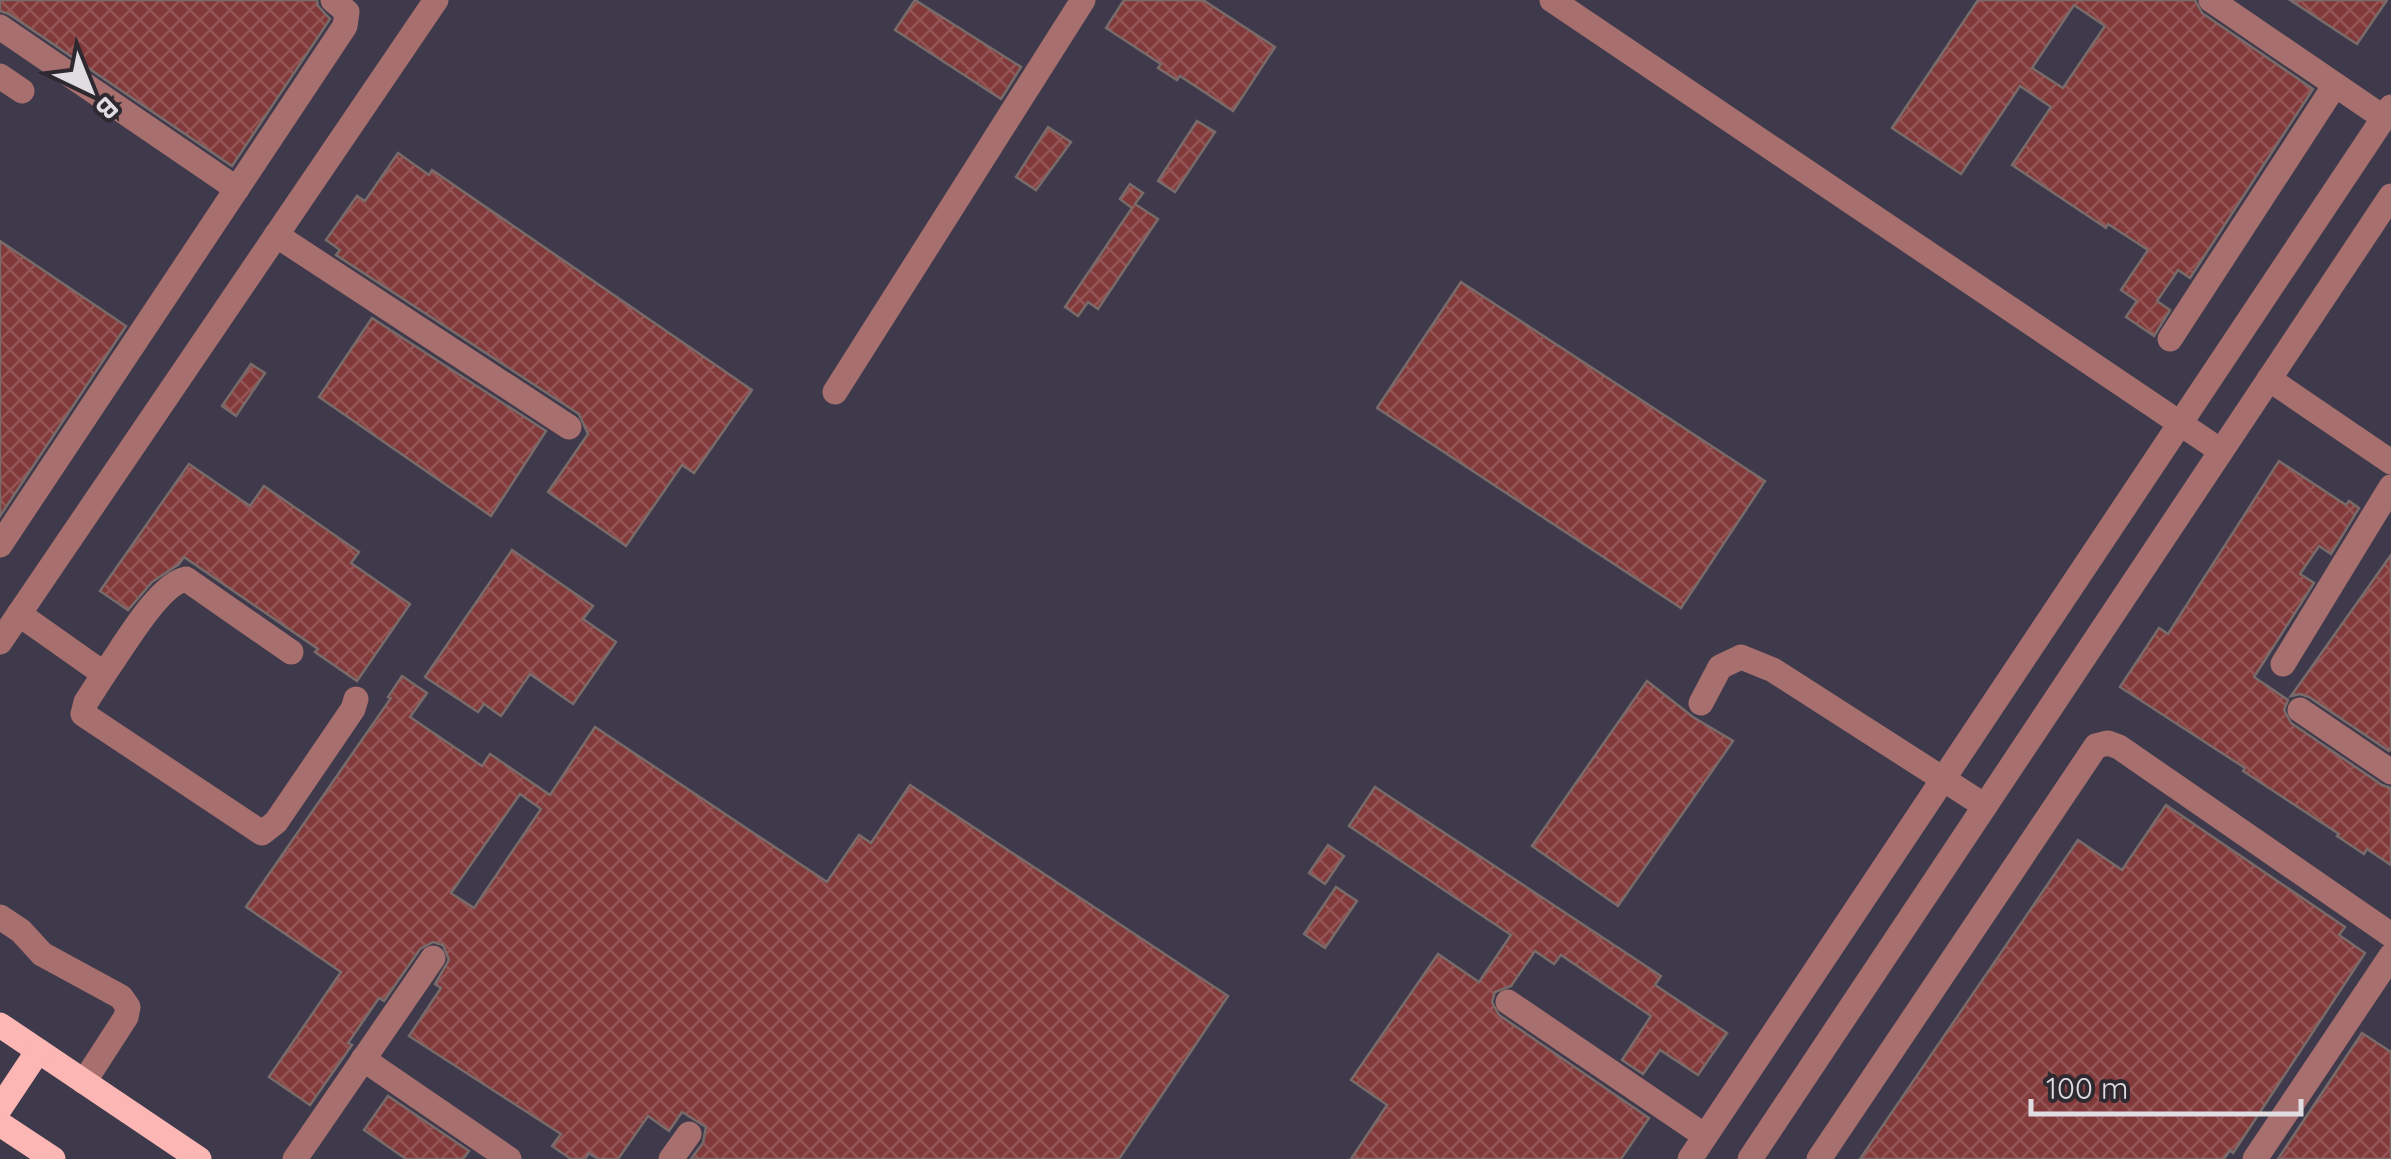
<svg xmlns="http://www.w3.org/2000/svg" width="2391" height="1159" font-family="Quicksand,sans-serif">
<defs>
<pattern id="building-cross-hatch" width="8" height="8" patternUnits="userSpaceOnUse" patternTransform="scale(2.5)"><rect width="8" height="8" fill="#823939"/><path d="M0 0l8 8M0 8l8-8" fill="none" stroke="#935555"/></pattern>
</defs>
<rect width="100%" height="100%" fill="#38333b"/>
<rect fill="#3e3a4b" x="0" y="0" width="2391" height="1159"/>
<g fill="url(#building-cross-hatch)" stroke="#786b6a" stroke-width="2.5" fill-rule="evenodd">
<path d="M0 0H317L318 6 330 19 232 166 9 14 0 11Z"/>
<path d="M915 0 1021 67 1001 99 895 30Z"/>
<path d="M1124 0H1203L1275 47 1233 111 1180 76 1177 80 1158 68 1161 64 1106 28Z"/>
<path d="M1978 0H2195L2202 13 2313 89 2190 278 2178 270 2157 301 2170 310 2154 336 2126 317 2137 301 2121 290 2148 250 2108 224 2106 228 2012 165 2051 107 2020 86 1961 174 1892 128ZM2074 5 2105 26 2063 88 2032 68Z"/>
<path d="M2290 0H2387L2357 44Z"/>
<path d="M1197 121 1215 132 1175 192 1158 181Z"/>
<path d="M1048 127 1071 142 1036 190 1016 177Z"/>
<path d="M398 153 429 175 432 170 752 390 694 473 682 465 626 546 548 492 588 434 579 414 336 255 340 250 326 240 357 196 365 201Z"/>
<path d="M1130 184 1143 193 1135 204 1158 219 1098 309 1088 302 1078 316 1065 307 1132 208 1120 199Z"/>
<path d="M0 241 126 326 0 516Z"/>
<path d="M1461 282 1765 481 1681 608 1377 408Z"/>
<path d="M372 318 546 431 491 516 319 397Z"/>
<path d="M251 364 265 373 236 416 222 406Z"/>
<path d="M2279 461 2346 505 2349 501 2359 508 2331 554 2319 546 2300 574 2314 583 2254 677 2288 700 2284 710 2291 723 2382 785 2391 788V865L2367 849 2364 854 2337 836 2339 834 2243 771 2245 768 2120 687 2159 628 2168 634Z"/>
<path d="M189 464 250 506 264 486 359 552 351 563 410 604 357 681 315 652 318 649 184 557 179 564 152 582 128 610 100 591Z"/>
<path d="M512 550 593 606 583 619 616 642 573 704 530 674 501 716 484 704 478 712 425 677Z"/>
<path d="M2391 555V748L2389 751 2309 697 2300 694 2291 696Z"/>
<path d="M402 676 427 693 410 717 482 766 490 754 550 795 595 727 827 882 859 835 871 843 910 785 1228 996 1119 1159H691L703 1143 706 1127 682 1112 669 1131 648 1116 618 1159H598L589 1153 585 1159H571L552 1146 561 1134 409 1036 441 988 435 984 449 960 443 945 433 942 420 949 384 1001 379 998 348 1043 352 1045 310 1105 269 1077 341 972 246 907 391 698 388 697ZM520 794 541 809 474 908 451 893Z"/>
<path d="M1647 681 1693 717 1733 741 1618 906 1532 846Z"/>
<path d="M1375 787 1661 976 1655 985 1727 1033 1698 1075 1660 1050 1643 1074 1622 1060 1651 1016 1561 955 1554 964 1535 951 1511 986 1495 992 1492 1002 1499 1015 1649 1118 1621 1159H1351L1387 1105 1351 1080 1438 954 1479 982 1511 935 1349 826Z"/>
<path d="M2166 805 2345 927 2339 935 2365 953 2233 1153 2230 1150 2224 1159H1860L2078 840 2122 870Z"/>
<path d="M1328 845 1344 856 1325 884 1309 873Z"/>
<path d="M1336 887 1357 901 1325 948 1304 934Z"/>
<path d="M2362 1033 2391 1052V1159H2278Z"/>
<path d="M388 1096 469 1151 463 1159H406L364 1130Z"/>
</g>
<g fill="none" stroke-linecap="round" stroke-linejoin="round">
<g stroke="#a76f6d" stroke-width="25">
<path d="M1552 0 2221 451"/>
<path d="M2211 0 2384 118"/>
<path d="M0 27 237 189"/>
<path d="M0 76 22 91"/>
<path d="M276 235 569 427"/>
<path d="M2170 339 2335 85"/>
<path d="M2269 379 2391 462"/>
<path d="M835 392 1083 0"/>
<path d="M0 545 345 26 347 12 333 0"/>
<path d="M19 614 104 674 86 702 83 714 262 833 276 822 353 709 356 699"/>
<path d="M0 642 436 0"/>
<path d="M2283 664 2391 487"/>
<path d="M104 674C121 651 158 584 186 579L291 652"/>
<path d="M1701 703 1720 667 1741 657 1773 670 1985 806"/>
<path d="M2300 710 2391 772"/>
<path d="M0 917 21 931 42 954 121 997 128 1007 126 1017 84 1082"/>
<path d="M1508 1002 1705 1136"/>
<path d="M363 1059 509 1159"/>
<path d="M295 1159 433 958"/>
<path d="M671 1159 689 1134"/>
<path d="M1690 1159 2391 107"/>
<path d="M1750 1159 2391 196"/>
<path d="M1819 1159 2096 746 2108 743 2119 747 2391 935"/>
<path d="M2255 1159 2391 956"/>
</g>
<g stroke="#fcb6b3" stroke-width="25">
<path d="M0 1025 199 1159"/>
<path d="M0 1108 38 1051"/>
<path d="M0 1124 53 1159"/>
</g>
</g>
<g transform="translate(90 90) rotate(137)" stroke="#2e2930" stroke-width="8" paint-order="stroke">
<path d="M0-8L18 38L0 25L-18 38Z" fill="#e0dde2"/>
<text y="-15" font-size="28" font-weight="bold" text-anchor="middle" fill="#e0dde2">B</text>
</g>
<path d="M2031 1099v15h270v-15" fill="none" stroke="#e0dde2" stroke-width="5"/>
<text x="2046" y="1099" font-size="30" fill="#e0dde2" stroke="#2e2930" stroke-width="8" paint-order="stroke">100 m</text>
</svg>
